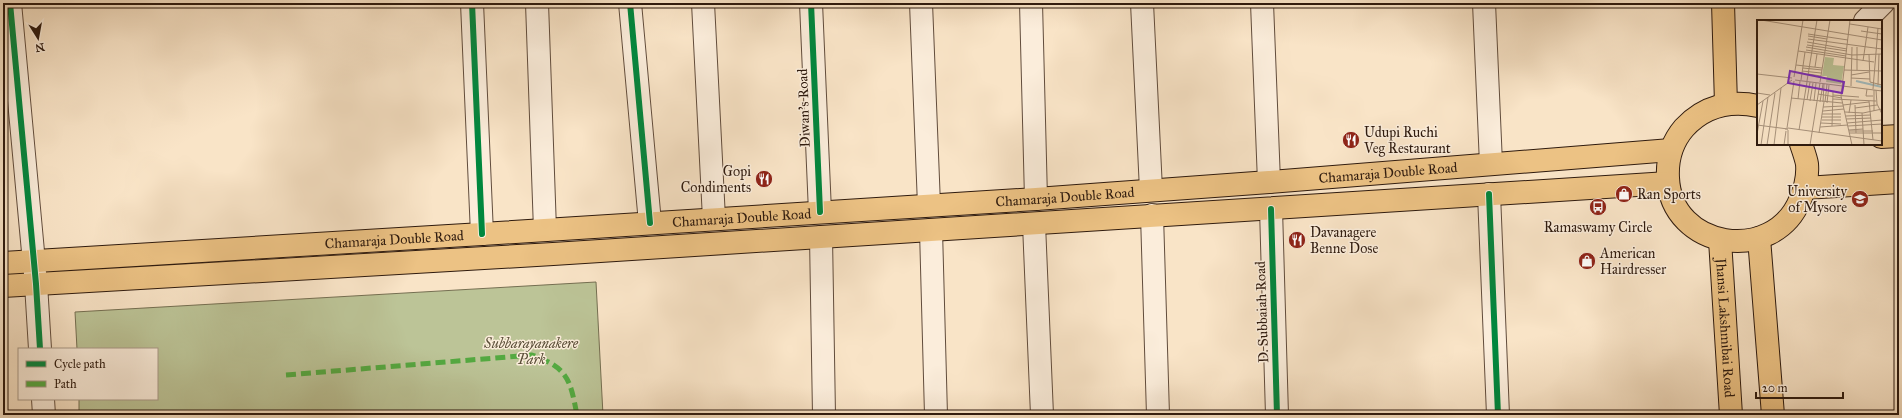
<svg xmlns="http://www.w3.org/2000/svg" width="1902" height="418" font-family="'IM FELL Great Primer',serif">
<rect width="100%" height="100%" fill="#f9e4c7"/>
<filter id="stains"><feTurbulence type="fractalNoise" baseFrequency=".005" numOctaves="4"/><feColorMatrix values="0 0 0 0 .2 0 0 0 0 .09 0 0 0 0 .02 0 0 0 .5 -.17"/></filter>
<radialGradient id="worn" r=".72"><stop offset=".6" stop-color="#630" stop-opacity="0"/><stop offset="1" stop-color="#630" stop-opacity=".3"/></radialGradient>
<path fill="#bcc497" stroke="#756f52" d="M596 282 603 415H79V399H157V349H77L75 312Z"/>
<g fill="none" stroke-linecap="round" stroke-linejoin="round">
<defs>
<g id="minor">
<path d="M10 3 36 284 40 349"/>
<path d="M472 3 482 234"/>
<path d="M537 3 545 230"/>
<path d="M630 3 650 223"/>
<path d="M703 3 714 219"/>
<path d="M811 3 820 212"/>
<path d="M921 3 929 205"/>
<path d="M1031 3 1036 199"/>
<path d="M1142 3 1151 190"/>
<path d="M1262 3 1269 182"/>
<path d="M1484 3 1491 164"/>
<path d="M1865 21 1883 3"/>
<path d="M1489 194 1498 415"/>
<path d="M1271 209 1277 415"/>
<path d="M1152 215 1158 415"/>
<path d="M1034 224 1042 415"/>
<path d="M931 230 936 415"/>
<path d="M821 237 824 415"/>
<path d="M43 399 44 415"/>
</g>
<g id="major">
<path d="M1723 3 1726 104"/>
<path d="M1758 106C1730 100 1704 106 1684 128 1672 142 1667 160 1668 178 1671 249 1773 265 1800 200 1805 189 1808 176 1807 164 1806 158 1803 150 1801 144"/>
<path d="M1881 137 1899 136"/>
<path d="M1805 188 1899 182"/>
<path d="M1759 238 1773 415"/>
<path id="s1" d="M1720 240 1731 415"/>
<path id="s2" d="M3 263 482 234 1036 199 1269 182 1671 150"/>
<path d="M3 286 553 254 1668 183"/>
</g>
</defs>
<use href="#minor" stroke="#614c3c" stroke-width="24"/>
<use href="#major" stroke="#2e1a0e" stroke-width="24"/>
<use href="#minor" stroke="#fbeddb" stroke-width="22"/>
<use href="#major" stroke="#ecc284" stroke-width="22"/>
<path stroke="#54a941" stroke-width="5" stroke-dasharray="10 5" stroke-linecap="butt" d="M286 375 532 355C568 368 570 379 577 415"/>
<defs>
<g id="cycleway">
<path d="M10 3 36 284 40 349"/>
<path d="M472 3 482 234"/>
<path d="M630 3 650 223"/>
<path d="M811 3 820 212"/>
<path d="M1489 194 1498 415"/>
<path d="M1271 209 1277 415"/>
</g>
</defs>
<use href="#cycleway" stroke="#fbeddb" stroke-width="8"/>
<use href="#cycleway" stroke="#00873e" stroke-width="6"/>
</g>
<defs>
<symbol id="restaurant-disc" viewBox="-11 -11 22 22"><circle r="9.5" fill="#8f2418" stroke="#fbeddb"/><path d="M-5-6h1v4h1v-4h1v4h1v-4h1v5L-1.5 .5V6h-2V.5L-5-1ZM5-6V6H3V1.5H1.5Q1.5-4 5-6Z" fill="#fff"/></symbol>
<symbol id="shop-disc" viewBox="-11 -11 22 22"><circle r="9.5" fill="#8f2418" stroke="#fbeddb"/><path d="M-5-2.5h2.3a2.7 3.5 0 0 1 5.4 0H5L5.5 6h-11ZM-1.5-2.5h3a1.5 2.3 0 0 0-3 0Z" fill="#fff"/></symbol>
<symbol id="university-disc" viewBox="-11 -11 22 22"><circle r="9.5" fill="#8f2418" stroke="#fbeddb"/><path d="M0-5L7-2L0 1L-7-2ZM-4 1L0 2.5L4 1V4Q0 6-4 4Z" fill="#fff"/></symbol>
<symbol id="bus-disc" viewBox="-11 -11 22 22"><circle r="9.5" fill="#8f2418" stroke="#fbeddb"/><path d="M-5-6H5V4H4V6H2V4H-2V6H-4V4H-5ZM-3.5-4V0h7V-4ZM-3.5 1.2v1.5H-2V1.2ZM2 1.2v1.5H3.5V1.2Z" fill="#fff"/></symbol>
</defs>
<g fill-rule="evenodd">
<use href="#restaurant-disc" x="1341" y="130" width="20" height="20"/>
<use href="#restaurant-disc" x="754" y="169" width="20" height="20"/>
<use href="#shop-disc" x="1614" y="184" width="20" height="20"/>
<use href="#university-disc" x="1850" y="189" width="20" height="20"/>
<use href="#bus-disc" x="1588" y="197" width="20" height="20"/>
<use href="#restaurant-disc" x="1287" y="230" width="20" height="20"/>
<use href="#shop-disc" x="1577" y="251" width="20" height="20"/>
</g>
<g text-anchor="middle" dominant-baseline="central" stroke-width="3" stroke-linejoin="round" paint-order="stroke">
<g font-size="14" fill="#2e1a0e" stroke="#fbeddb">
<text transform="translate(804 108) rotate(-92)">Diwan's Road</text>
<text stroke="none"><textPath href="#s2" startOffset="1388">Chamaraja Double Road</textPath></text>
<text stroke="none"><textPath href="#s2" startOffset="1064">Chamaraja Double Road</textPath></text>
<text stroke="none"><textPath href="#s2" startOffset="740">Chamaraja Double Road</textPath></text>
<text stroke="none"><textPath href="#s2" startOffset="392">Chamaraja Double Road</textPath></text>
<text transform="translate(1262 312) rotate(-92)">D. Subbaiah Road</text>
<text stroke="none"><textPath href="#s1" startOffset="88">Jhansi Lakshmibai Road</textPath></text>
</g>
<g font-size="14" fill="#2e1a0e" stroke="#fbeddb" text-anchor="start">
<text x="1364" y="132">Udupi Ruchi<tspan x="1364" dy="16">Veg Restaurant</tspan></text>
<text x="751" y="171" text-anchor="end">Gopi<tspan x="751" dy="16">Condiments</tspan></text>
<text x="1847" y="191" text-anchor="end">University<tspan x="1847" dy="16">of Mysore</tspan></text>
<text x="1637" y="194">Ran Sports</text>
<text x="1598" y="227" text-anchor="middle">Ramaswamy Circle</text>
<text x="1310" y="232">Davanagere<tspan x="1310" dy="16">Benne Dose</tspan></text>
<text x="1600" y="253">American<tspan x="1600" dy="16">Hairdresser</tspan></text>
</g>
<g font-size="14" font-style="italic" fill="#594d37" stroke="#fbeddb">
<text x="531" y="343">Subbarayanakere<tspan x="531" dy="16">Park</tspan></text>
</g>
</g>
<g transform="translate(1757 20)">
<rect width="125" height="125" fill="#f9e4c7"/>
<path d="M68 37 77 38 76 45 87 46 84 64 69 62 70 56H65Z" fill="#bcc497"/>
<path fill="none" stroke="#a2bcbf" stroke-width="2" d="M99 61 125 67"/>
<path fill="none" stroke="#a8937d" stroke-width="1" d="M4 0 125 20M93 0 84 76 95 125M93 4 125 9M104 11 125 14M51 14 91 20M51 16 70 19M51 19 125 29M50 22 90 29M50 25 90 31M49 27 95 35 125 34M100 27V50M49 30 89 36M41 31 117 42M112 34 113 62 125 65M106 41 111 7M39 45 65 48M58 47 60 34M46 48 65 50M87 50 125 51M45 51 64 53M0 54 35 58M51 54 64 56M94 55 112 52M37 57 46 0M94 58 113 59M38 60 125 71M44 60 48 32M50 61 60 0M63 62 73 0M121 65 122 34M94 66 95 27M110 69 109 76H116M116 69 121 8M117 70V91M119 70 120 84 125 94M0 73 13 75M61 74 85 78M76 75 102 77M34 78 85 83M41 79 43 61M76 79 119 81M50 80 53 62M53 81 56 63M57 81 59 63M112 81 116 120M63 82 66 64M66 82 67 64M68 82 70 64M70 83 72 65M0 85 35 60M86 85 112 82M98 85 99 113M66 87 86 86M98 88 120 85M66 91 87 89M88 92 106 93 125 89M92 93 94 80M105 93 107 125M65 94H84M89 96 114 95M65 97H84M89 99 114 98M65 100H84M64 103 84 104M90 103 125 100M0 105 31 109H28M75 106 76 72M91 106 125 104M63 107 91 105M30 108 37 61M31 108 125 121M31 110V125M42 110 50 62M92 110 106 109M92 111H116M62 113 67 82M92 113H125M0 114 6 81M4 125 11 77M10 125 18 73M17 125 24 68M27 125 29 111M53 125 63 63"/>
<path fill="#7b2cbf" fill-opacity="0.15" stroke="#7b2cbf" stroke-width="2" d="M33 51 87 62 85 73 31 63Z"/>
<rect width="125" height="125" fill="none" stroke="#2e1a0e" stroke-width="2"/>
</g>
<rect width="1902" height="418" fill="none" stroke="#f9e4c7" stroke-width="16"/>
<rect x="4" y="4" width="1894" height="410" fill="none" stroke="#2e1a0e" stroke-width="2"/>
<rect x="8" y="8" width="1886" height="402" fill="none" stroke="#2e1a0e"/>
<rect x="18" y="348" width="140" height="52" fill="#fbeddb" stroke="#a99989"/>
<rect x="26" y="361" width="20" height="6" fill="#00873e" stroke="#a99989"/>
<text x="54" y="368" font-size="12" fill="#2e1a0e">Cycle path</text>
<rect x="26" y="381" width="20" height="6" fill="#54a941" stroke="#a99989"/>
<text x="54" y="388" font-size="12" fill="#2e1a0e">Path</text>
<g transform="translate(38 38) rotate(169)" stroke="#fbeddb" stroke-width="3" paint-order="stroke">
<path d="M0-3L7 15L0 10L-7 15Z" fill="#2e1a0e"/>
<text y="-6" font-size="11" font-weight="bold" text-anchor="middle" fill="#2e1a0e">N</text>
</g>
<path d="M1756 392v6h87v-6" fill="none" stroke="#2e1a0e" stroke-width="2"/>
<text x="1762" y="392" font-size="12" fill="#2e1a0e" stroke="#fbeddb" stroke-width="3" paint-order="stroke">20 m</text>
<rect width="100%" height="100%" filter="url(#stains)"/>
<rect width="100%" height="100%" fill="url(#worn)"/>
</svg>
